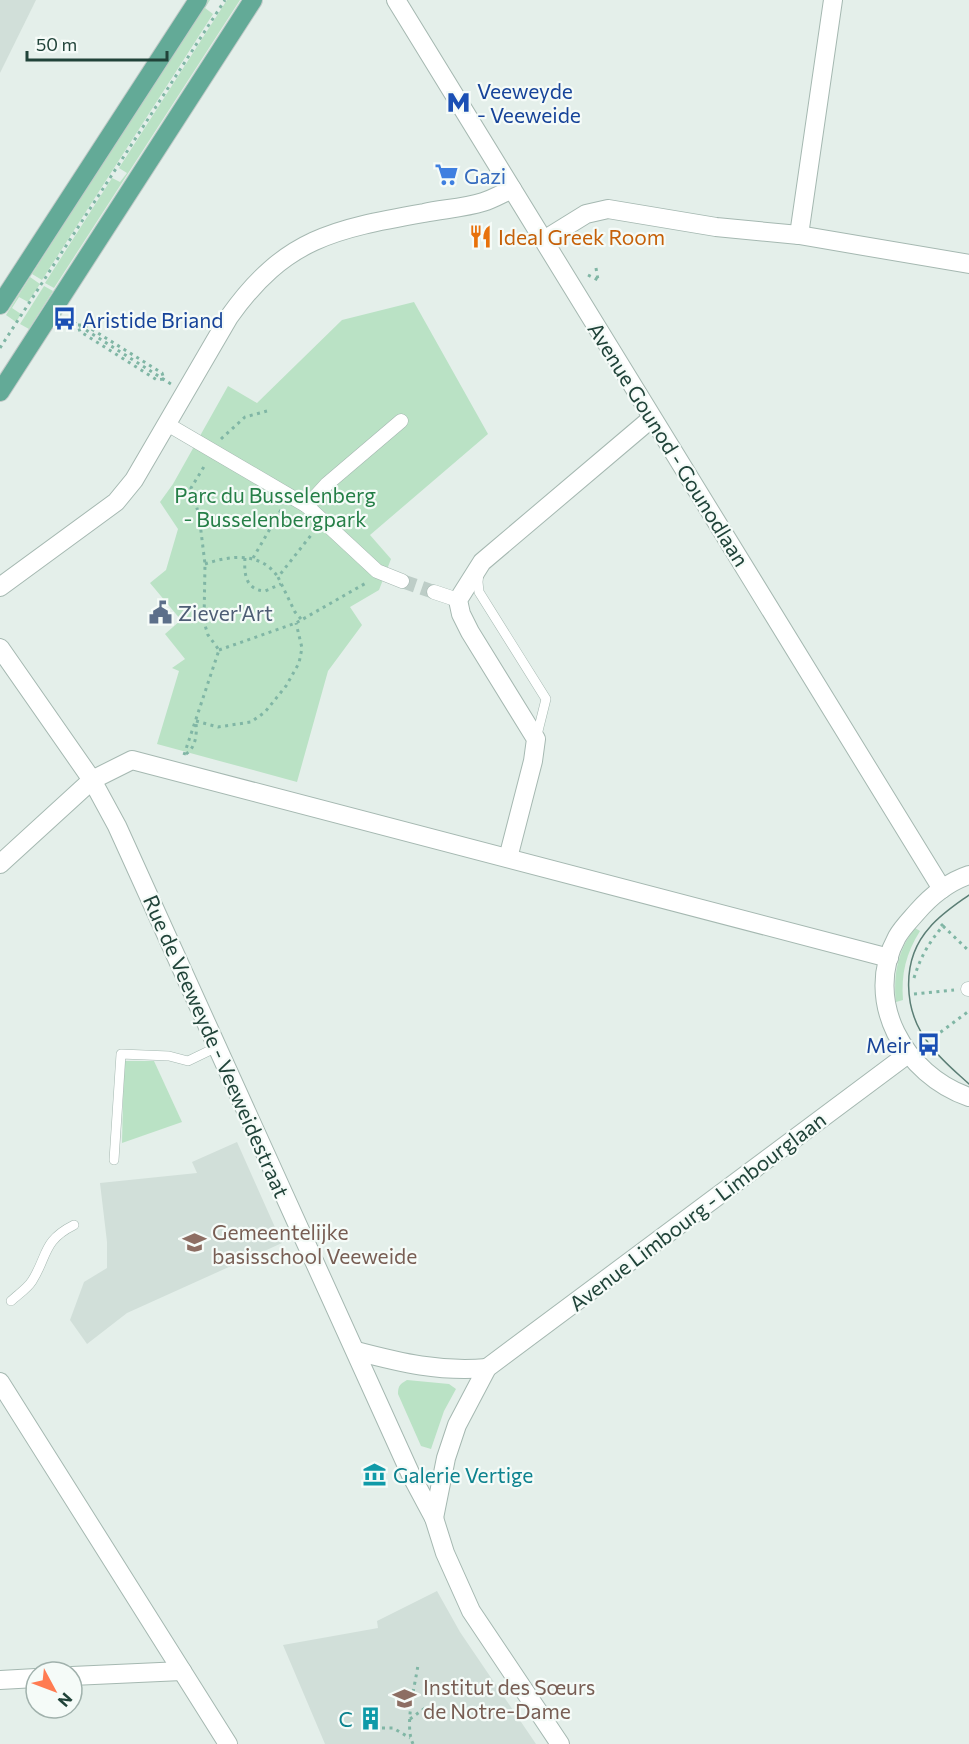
<svg xmlns="http://www.w3.org/2000/svg" width="969" height="1744" font-family="Commissioner,sans-serif">
<rect width="100%" height="100%" fill="#e4efea"/>
<g fill="#d1dfd9">
<path d="M0 0H36L0 73Z"/>
<path d="M237 1142 282 1243 127 1313 87 1344 70 1320 84 1282 107 1268V1242L100 1183 197 1173 192 1162Z"/>
<path d="M437 1591 460 1632 536 1744H325L283 1645 378 1628 377 1621Z"/>
</g>
<g fill="#bae2c5">
<path d="M207 0H210L205 8 213 14 42 280 32 274Z"/>
<path d="M227 0H240L54 288 45 283 112 178 120 182 127 173 119 168Z"/>
<path d="M30 277 40 284 28 302 19 297 12 308 21 314 16 322 6 315Z"/>
<path d="M44 286 53 291 29 329 20 324Z"/>
<path d="M414 302 488 434 370 535 391 559 379 590 350 607 362 625 328 671 297 782 157 744 179 671 172 668 185 659 165 634 181 620 150 583 166 570 178 529 160 502 173 484 228 386 257 403 342 320Z"/>
<path d="M915 928 920 931C906 953 901 974 903 1000L896 1002C893 974 898 950 915 928Z"/>
<path d="M124 1061H154L182 1122 122 1143Z"/>
<path d="M407 1380 449 1384 456 1389 444 1411 431 1449 421 1446 398 1394C398 1386 400 1384 407 1380Z"/>
</g>
<g fill="none" stroke-linecap="round" stroke-linejoin="round">
<path stroke="#bdcdc7" stroke-width="14" stroke-dasharray="14 7" stroke-linecap="butt" d="M402 581 434 592"/>
<defs>
<g id="service">
<path d="M479 573 478 582 479 592 546 699 536 739"/>
<path d="M114 1160 121 1054 169 1056 188 1061 217 1047"/>
<path d="M11 1301C17 1295 27 1289 32 1281 48 1256 42 1241 74 1225"/>
</g>
<g id="pedestrian">
<path d="M167 424 307 506 377 571 402 581"/>
<path d="M307 506 327 484 401 421"/>
<path d="M434 592 458 600"/>
<path d="M968 989H969"/>
</g>
<g id="minor">
<path d="M396 0 942 889"/>
<path d="M799 235 833 0"/>
<path d="M544 240 586 214 608 209 716 227 799 235 969 264"/>
<path d="M0 587 116 502 134 480 229 317C285 238 334 229 424 213 443 209 464 208 483 202 493 199 503 193 512 189"/>
<path d="M0 648 92 780 117 826 411 1475 434 1518 445 1553 471 1611 560 1744"/>
<path d="M508 858 533 761 536 739 470 632 461 614 458 600 482 562 652 418"/>
<path d="M0 864 92 780 132 760 889 958"/>
<path d="M356 1351C402 1363 439 1372 487 1368"/>
<path d="M0 1382 228 1744"/>
<path d="M434 1518 446 1458 457 1425 487 1368 908 1054"/>
<path d="M72 1676 182 1671"/>
<path d="M0 1680 36 1678"/>
</g>
<path id="tertiary" d="M969 875C948 882 931 896 917 912 910 920 902 928 897 937 862 1001 905 1075 969 1097"/>
<g id="primary">
<path d="M0 305 198 0"/>
<path d="M0 392 253 0"/>
</g>
</defs>
<use href="#service" stroke="#a5b8b1" stroke-width="10"/>
<use href="#pedestrian" stroke="#a5b8b1" stroke-width="15"/>
<use href="#minor" stroke="#a5b8b1" stroke-width="20"/>
<use href="#tertiary" stroke="#a5b8b1" stroke-width="20"/>
<use href="#primary" stroke="#c1cac8" stroke-width="20"/>
<g stroke="#80b6a5" stroke-width="3" stroke-dasharray="3 4.5" stroke-linecap="butt">
<path d="M596 268 598 280"/>
<path d="M588 275 598 280"/>
<path d="M67 318 171 384"/>
<path d="M78 325H85L162 373 164 379 157 380 84 334 80 332Z"/>
<path d="M0 348 225 0"/>
<path d="M221 439 245 417 267 411"/>
<path d="M245 558C244 573 245 590 265 591L281 584"/>
<path d="M253 558 281 510"/>
<path d="M205 564C231 555 261 552 278 577"/>
<path d="M301 619 295 612 278 577 312 534"/>
<path d="M219 650 296 623 366 583"/>
<path d="M196 721 218 727 251 722 265 712 286 686 299 663 302 648 296 623"/>
<path d="M186 754C196 747 197 734 196 723"/>
<path d="M184 755 219 650 208 635 204 622 205 564 199 515 191 488 205 465"/>
<path d="M943 926 969 951"/>
<path d="M914 978C920 958 929 942 943 926L941 924"/>
<path d="M914 994 954 990"/>
<path d="M938 1046V1034L969 1011"/>
<path d="M410 1719 425 1708"/>
<path d="M382 1728H393L410 1738"/>
<path d="M413 1744C404 1725 415 1686 418 1665"/>
</g>
<use href="#service" stroke="#fff" stroke-width="9"/>
<use href="#pedestrian" stroke="#fff" stroke-width="14"/>
<use href="#minor" stroke="#fff" stroke-width="18"/>
<use href="#tertiary" stroke="#fff" stroke-width="18"/>
<use href="#primary" stroke="#63aa97" stroke-width="18"/>
<path stroke="#5b7e75" stroke-width="1.5" d="M969 895C955 905 941 914 930 927 900 960 903 1012 930 1045 941 1060 956 1072 969 1084"/>
</g>
<defs>
<symbol id="metro-bare" viewBox="-9 -9 18 18"><path d="M-5.5 5V-5H-3L0 0L3-5H5.5V5H3V-.5L0 4L-3-.5V5Z" fill="#1a4fb4" stroke="#f5fbf8" stroke-width="2.5" paint-order="stroke"/></symbol>
<symbol id="supermarket-bare" viewBox="-9 -9 18 18"><path d="M-6-5.5h2.5l.6 2H6L4.5 2H-2.5L-4.4-4H-6ZM-1.5 3.2a1.3 1.3 0 1 0 .1 0ZM3 3.2a1.3 1.3 0 1 0 .1 0Z" fill="#3f7fe0" stroke="#f5fbf8" stroke-width="2.5" paint-order="stroke"/></symbol>
<symbol id="restaurant-bare" viewBox="-9 -9 18 18"><path d="M-5-6h1v4h1v-4h1v4h1v-4h1v5L-1.5 .5V6h-2V.5L-5-1ZM5-6V6H3V1.5H1.5Q1.5-4 5-6Z" fill="#e8710a" stroke="#f5fbf8" stroke-width="2.5" paint-order="stroke"/></symbol>
<symbol id="bus-bare" viewBox="-9 -9 18 18"><path d="M-5-6H5V4H4V6H2V4H-2V6H-4V4H-5ZM-3.5-4V0h7V-4ZM-3.5 1.2v1.5H-2V1.2ZM2 1.2v1.5H3.5V1.2Z" fill="#1a4fb4" stroke="#f5fbf8" stroke-width="2.5" paint-order="stroke"/></symbol>
<symbol id="civic-bare" viewBox="-9 -9 18 18"><path d="M-.6-6.5H3V-4.5H.6V-3L4-1V1h2V6H-6V1h2V-1L-.6-3ZM-1.2 2.5V6h2.4V2.5Z" fill="#5c6f8a" stroke="#f5fbf8" stroke-width="2.5" paint-order="stroke"/></symbol>
<symbol id="school-bare" viewBox="-9 -9 18 18"><path d="M0-5L7-2L0 1L-7-2ZM-4 1L0 2.5L4 1V4Q0 6-4 4Z" fill="#8d6e63" stroke="#f5fbf8" stroke-width="2.5" paint-order="stroke"/></symbol>
<symbol id="museum-bare" viewBox="-9 -9 18 18"><path d="M0-6L6-3V-2H-6V-3ZM-5-1h2V3h-2ZM-1-1h2V3h-2ZM3-1h2V3H3ZM-6 4H6V6H-6Z" fill="#0f9aa8" stroke="#f5fbf8" stroke-width="2.5" paint-order="stroke"/></symbol>
<symbol id="university-bare" viewBox="-9 -9 18 18"><path d="M0-5L7-2L0 1L-7-2ZM-4 1L0 2.5L4 1V4Q0 6-4 4Z" fill="#8d6e63" stroke="#f5fbf8" stroke-width="2.5" paint-order="stroke"/></symbol>
<symbol id="building-bare" viewBox="-9 -9 18 18"><path d="M-4-6H4V6H1V3H-1V6H-4ZM-2.5-4.3h1.7v1.8h-1.7ZM.8-4.3h1.7v1.8H.8ZM-2.5-1h1.7V.8h-1.7ZM.8-1h1.7V.8H.8Z" fill="#0f9aa8" stroke="#f5fbf8" stroke-width="2.5" paint-order="stroke"/></symbol>
</defs>
<g fill-rule="evenodd">
<use href="#metro-bare" x="442" y="86" width="33" height="33"/>
<use href="#supermarket-bare" x="430" y="158" width="33" height="33"/>
<use href="#restaurant-bare" x="464" y="220" width="33" height="33"/>
<use href="#bus-bare" x="48" y="302" width="33" height="33"/>
<use href="#civic-bare" x="144" y="596" width="33" height="33"/>
<use href="#bus-bare" x="912" y="1028" width="33" height="33"/>
<use href="#school-bare" x="178" y="1226" width="33" height="33"/>
<use href="#museum-bare" x="358" y="1458" width="33" height="33"/>
<use href="#university-bare" x="388" y="1682" width="33" height="33"/>
<use href="#building-bare" x="354" y="1702" width="33" height="33"/>
</g>
<g text-anchor="middle" dominant-baseline="central" stroke-width="4.5" stroke-linejoin="round" paint-order="stroke">
<g font-size="21" fill="#164399" stroke="#f5fbf8" text-anchor="start">
<text x="477" y="90">Veeweyde<tspan x="477" dy="24">- Veeweide</tspan></text>
<text x="82" y="319">Aristide Briand</text>
<text x="911" y="1044" text-anchor="end">Meir</text>
</g>
<g font-size="21" fill="#366cbe" stroke="#f5fbf8" text-anchor="start">
<text x="464" y="175">Gazi</text>
</g>
<g font-size="21" fill="#c56008" stroke="#f5fbf8" text-anchor="start">
<text x="498" y="236">Ideal Greek Room</text>
</g>
<g font-size="21" fill="#204339" stroke="#f5fbf8">
<text transform="translate(669 444) rotate(58)">Avenue Gounod - Gounodlaan</text>
<text transform="translate(217 1046) rotate(66)">Rue de Veeweyde - Veeweidestraat</text>
<text transform="translate(697 1211) rotate(-37)">Avenue Limbourg - Limbourglaan</text>
</g>
<g font-size="21" fill="#257f47" stroke="#f5fbf8">
<text x="275" y="494">Parc du Busselenberg<tspan x="275" dy="24">- Busselenbergpark</tspan></text>
</g>
<g font-size="21" fill="#4e5e75" stroke="#f5fbf8" text-anchor="start">
<text x="178" y="612">Ziever'Art</text>
</g>
<g font-size="21" fill="#785e54" stroke="#f5fbf8" text-anchor="start">
<text x="212" y="1231">Gemeentelijke<tspan x="212" dy="24">basisschool Veeweide</tspan></text>
<text x="423" y="1686">Institut des Sœurs<tspan x="423" dy="24">de Notre-Dame</tspan></text>
</g>
<g font-size="21" fill="#0d838f" stroke="#f5fbf8" text-anchor="start">
<text x="393" y="1474">Galerie Vertige</text>
<text x="353" y="1718" text-anchor="end">C</text>
</g>
</g>
<g transform="translate(54 1690) rotate(131)"><circle r="28" fill="#f5fbf8" stroke="#a0b1ac" stroke-width="1.5"/>
<path d="M0-4.5L10 22L0 15L-10 22Z" fill="#ff7b51"/>
<text y="-9" font-size="16" font-weight="bold" text-anchor="middle" fill="#204339">N</text>
</g>
<path d="M27 51v9h140v-9" fill="none" stroke="#204339" stroke-width="3"/>
<text x="36" y="51" font-size="18" fill="#204339" stroke="#f5fbf8" stroke-width="4.5" paint-order="stroke">50 m</text>
</svg>
